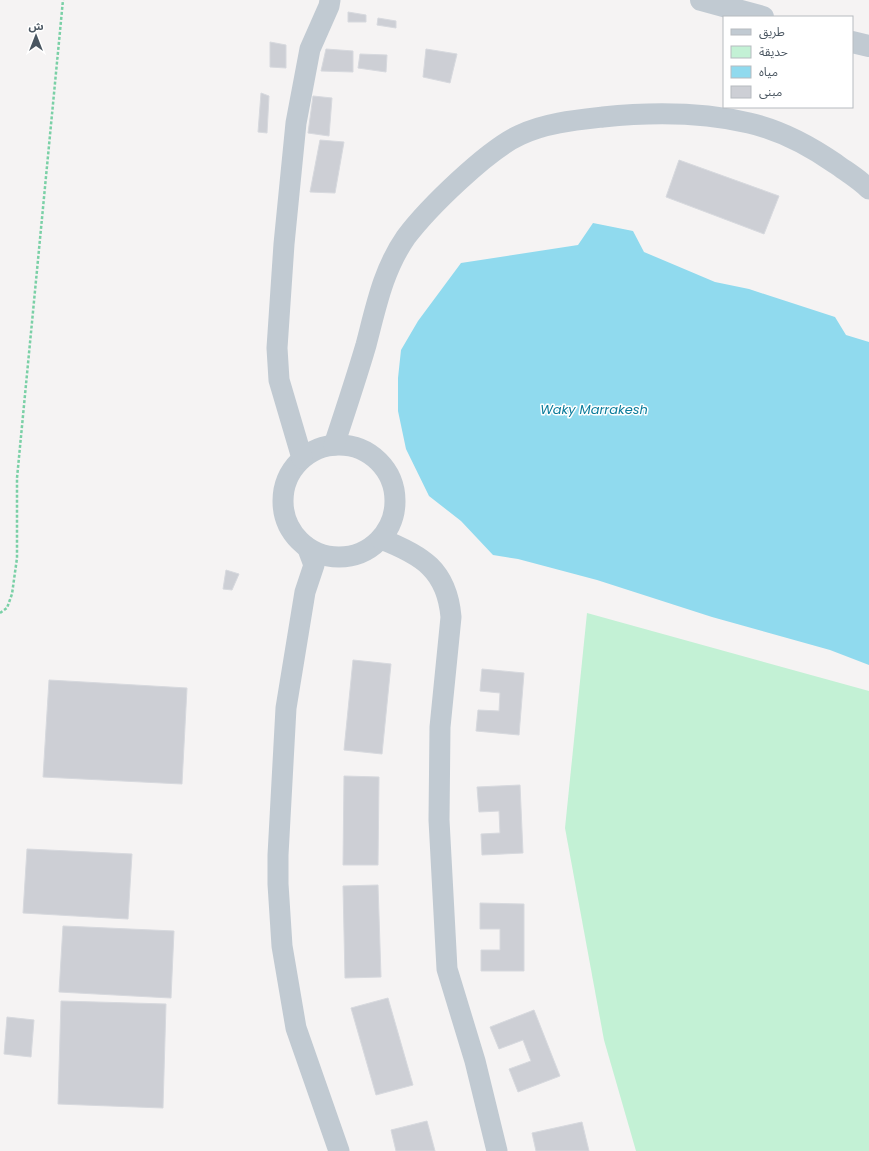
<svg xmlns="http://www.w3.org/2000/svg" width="869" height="1151" font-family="Poppins,'Noto Sans Arabic',sans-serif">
<rect width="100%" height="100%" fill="#f5f3f3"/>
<path fill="#c3f1d5" d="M587 613 869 691V1151H636L604 1040 565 828Z"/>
<path fill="#90daee" d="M593 223 633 231 644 252 715 282 749 289 835 317 846 335 869 342V665L830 650 712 617 597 580 518 559 493 555 461 521 429 496 406 449 398 411V378L401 350 418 321 461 263 578 245Z"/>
<g fill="#cdcfd5" stroke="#d7d9de">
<path d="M348 12 366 15V22H348Z"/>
<path d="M378 18 396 21V28L377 25Z"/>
<path d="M270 42 286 45V68L270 67Z"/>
<path d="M326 49 353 51V72L321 71Z"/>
<path d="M426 49 457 54 450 83 423 77Z"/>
<path d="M360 54 387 55 386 72 358 68Z"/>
<path d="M261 93 269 96 267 133 258 132Z"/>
<path d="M313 96 332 98 329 136 308 133Z"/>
<path d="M320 140 344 142 335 193 310 192Z"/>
<path d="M679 160 779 196 764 234 666 197Z"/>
<path d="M226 570 239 574 232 590 223 589Z"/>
<path d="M353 660 391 664 382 754 344 750Z"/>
<path d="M482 669 524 673 519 735 476 731 478 710 499 711 500 693 480 691Z"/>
<path d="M49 680 187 688 182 784 43 777Z"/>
<path d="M344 776 379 777 378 865H343Z"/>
<path d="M520 785 523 853 482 855 481 834 500 833 499 811 479 812 477 787Z"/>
<path d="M27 849 132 854 128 919 23 913Z"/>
<path d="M378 885 381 977 345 978 343 886Z"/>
<path d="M480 903 524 904V971H481V950H500V929H480Z"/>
<path d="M63 926 174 931 171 998 59 992Z"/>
<path d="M388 998 413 1085 376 1095 351 1008Z"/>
<path d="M61 1001 166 1004 163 1108 58 1104Z"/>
<path d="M534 1010 560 1076 518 1092 509 1069 531 1061 523 1040 499 1049 490 1027Z"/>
<path d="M7 1017 34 1020 31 1057 4 1054Z"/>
<path d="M427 1121 435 1151H396L391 1130Z"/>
<path d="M582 1122 589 1151H536L532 1133Z"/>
</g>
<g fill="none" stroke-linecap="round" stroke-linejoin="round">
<path stroke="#7ad0a6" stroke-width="2.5" stroke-dasharray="3 2" stroke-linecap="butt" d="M0 613 7 608 12 594 17 558V478L63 0"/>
<g stroke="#c1cad2" stroke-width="21">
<circle cx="339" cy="501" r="56"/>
<path d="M334 445C345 412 356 379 366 345 376 307 383 270 406 237 428 208 487 150 520 135 545 123 576 120 603 117 651 112 702 112 749 123 780 130 810 146 836 164 847 172 859 179 869 189"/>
<path d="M302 458 279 380 277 348 284 244 296 123 310 49 329 6 330 0"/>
<path d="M381 539C422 555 447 570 451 617L440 727 439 820 447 969 475 1061 497 1151"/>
<path d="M308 549 314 565 305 592 286 708 278 855V884L282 946 296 1028 339 1151"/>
</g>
<g stroke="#c1cad2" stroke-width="22">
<path d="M701 0 763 17"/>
<path d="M852 42 869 46"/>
</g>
</g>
<g text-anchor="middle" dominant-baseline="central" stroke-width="3" stroke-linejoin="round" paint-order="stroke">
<g font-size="13" font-style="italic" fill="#0c7c9b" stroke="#fff">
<text x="594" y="409">Waky Marrakesh</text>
</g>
</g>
<rect x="723" y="16" width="130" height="92" fill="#ffffff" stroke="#b7bbc0"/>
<rect x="731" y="29" width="20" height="6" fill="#c1cad2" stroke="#b7bbc0"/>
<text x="759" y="36" font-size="12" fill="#4a5661">طريق</text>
<rect x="731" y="46" width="20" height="12" fill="#c3f1d5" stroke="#b7bbc0"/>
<text x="759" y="56" font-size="12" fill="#4a5661">حديقة</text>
<rect x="731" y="66" width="20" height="12" fill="#90daee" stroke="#b7bbc0"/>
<text x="759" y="76" font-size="12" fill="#4a5661">مياه</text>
<rect x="731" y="86" width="20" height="12" fill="#cdcfd5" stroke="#b7bbc0"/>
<text x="759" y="96" font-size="12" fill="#4a5661">مبنى</text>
<g transform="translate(36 36)" stroke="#ffffff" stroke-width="3" paint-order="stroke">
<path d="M0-3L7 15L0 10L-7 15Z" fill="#4a5661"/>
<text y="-6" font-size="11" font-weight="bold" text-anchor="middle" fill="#4a5661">ش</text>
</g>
</svg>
